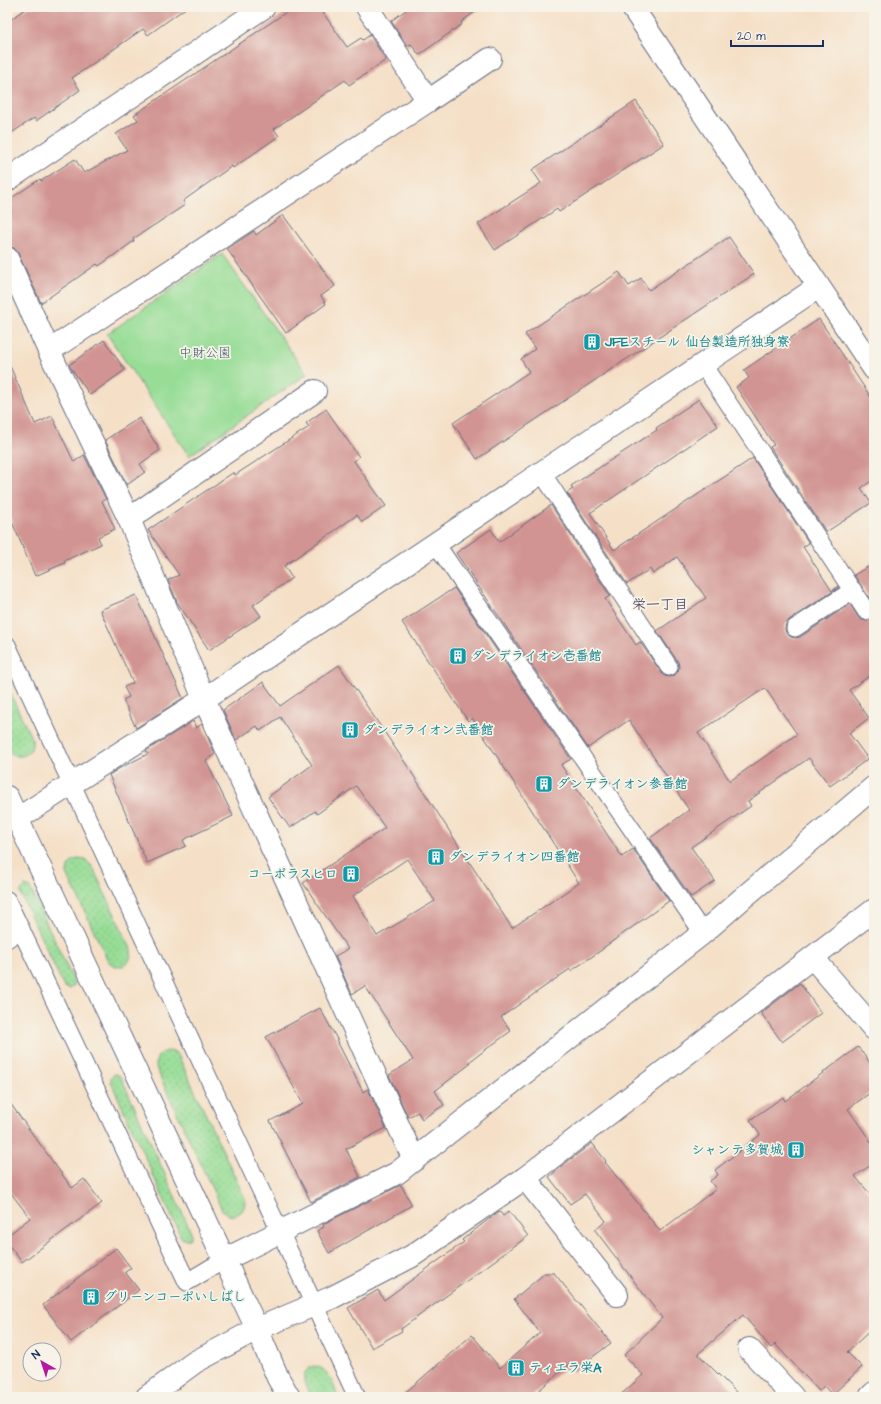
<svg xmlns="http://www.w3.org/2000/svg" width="881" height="1404" font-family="'Architects Daughter','Klee One',sans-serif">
<defs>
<pattern id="grass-dots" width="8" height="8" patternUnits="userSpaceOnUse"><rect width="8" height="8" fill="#97dd96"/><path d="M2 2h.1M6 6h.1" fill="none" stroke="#82be84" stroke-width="1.8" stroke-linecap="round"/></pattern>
</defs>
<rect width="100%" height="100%" fill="#f7f3e8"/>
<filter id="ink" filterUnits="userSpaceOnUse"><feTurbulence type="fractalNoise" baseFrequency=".025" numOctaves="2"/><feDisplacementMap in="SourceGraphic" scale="8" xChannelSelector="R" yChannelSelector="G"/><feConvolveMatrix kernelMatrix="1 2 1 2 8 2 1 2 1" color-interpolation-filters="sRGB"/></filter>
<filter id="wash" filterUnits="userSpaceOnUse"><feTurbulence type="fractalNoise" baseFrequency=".012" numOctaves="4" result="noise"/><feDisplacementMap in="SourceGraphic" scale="16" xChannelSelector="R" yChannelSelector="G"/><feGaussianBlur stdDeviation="0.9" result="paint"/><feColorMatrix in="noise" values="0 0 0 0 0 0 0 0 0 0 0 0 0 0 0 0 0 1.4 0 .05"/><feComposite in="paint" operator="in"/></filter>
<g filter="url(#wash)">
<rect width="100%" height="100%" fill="#f5e0c7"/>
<g fill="url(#grass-dots)" stroke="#59867a">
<path d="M7 687 32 739C35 756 15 763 7 748Z"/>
<path d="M78 859 86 860 92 866 131 949C132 957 130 962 123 966H114L108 961 67 874C67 866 70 862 78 859Z"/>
<path d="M25 886 29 887 31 890 74 982V986L70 989 64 987 21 895V890Z"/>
<path d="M166 1051 175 1052 178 1055 245 1198C246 1210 239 1217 228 1215L222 1210 157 1070C154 1061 157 1054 166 1051Z"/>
<path d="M115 1074 119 1075 121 1077 191 1232V1236L189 1239H183L181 1237 111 1082V1077Z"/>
<path d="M314 1366C330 1368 333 1385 338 1397H311C305 1386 297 1372 314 1366Z"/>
</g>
<path fill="#97dd96" stroke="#59867a" d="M222 254 307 374 189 456 107 334Z"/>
<g id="blocks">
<g fill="#d19492" fill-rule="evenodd">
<path d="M28 7H187L148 35 143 29 72 78 80 90 36 121 34 118 7 136V22Z"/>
<path d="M294 7H319L347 47 361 38 363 40 370 35 386 60 349 85 345 80 274 129 279 136 233 168 232 166 183 201 185 205 133 239 134 241 99 266 97 264 41 303 18 253 14 248 7 246V201L40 179 41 181 75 159 84 173 127 150 116 134 138 120 134 115Z"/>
<path d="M410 7H482L461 22 462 24 419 55 411 44 407 46 391 21Z"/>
<path d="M636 101 664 144 559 212 557 209 495 250 478 224 541 183 532 170Z"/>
<path d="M283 215 335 286 321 296 326 304 286 333 227 249 254 231 256 235Z"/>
<path d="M729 237 754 274 477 459 453 423 529 372 521 359 535 349 525 334 619 272 629 286 641 278 649 290Z"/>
<path d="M819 319 874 402V479L861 488 871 503 826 532 770 447 774 445 736 387 749 378 744 370Z"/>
<path d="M104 340 125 370 90 395 69 365Z"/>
<path d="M7 359 35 424 52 416 74 462 84 455 106 499 102 501 115 529 98 537 101 544 64 561 65 563 35 576 7 510Z"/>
<path d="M699 399 718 426 590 513 614 550 753 458 809 543 803 547 832 591 838 586V588L789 620 786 624 785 629 786 633 791 637 796 638 800 637 850 604 858 617 862 620 867 621 874 617V673L849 690 869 718 849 733 868 759 830 786 809 758 748 801 751 806 691 847 715 881 691 897 650 838 689 810 629 720 588 748 456 553 491 529 499 542 551 505 610 596 605 599 636 645 640 642 661 672 664 676 669 677 674 676 678 671 679 667 678 662 657 631 706 598 677 557 653 574 650 569 627 584 567 493 573 489 571 486 657 430 656 428ZM765 688 797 734 730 781 698 733Z"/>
<path d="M326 409 359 457 354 461 386 506 362 522 357 515 284 566 292 578 253 605 261 616 209 650 177 602 168 580 179 575 148 530 234 472 235 475 309 427 306 423Z"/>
<path d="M139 418 160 450 140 464 145 472 127 485 105 440Z"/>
<path d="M874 563V605L854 575Z"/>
<path d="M454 588 571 759 561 765 622 857 633 849 669 901 603 948V949L571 971 570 969 501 1017 511 1031 469 1062 470 1064 435 1091 444 1105 422 1119 418 1112 408 1117 389 1075 413 1060 365 986 352 994 335 956 348 949 303 883 385 828 356 786 317 814 315 811 290 828 268 797 312 765 280 717 260 731 257 726 236 740 223 710 263 682 280 706 339 665 406 764 512 928 579 883 472 718 468 721 402 622ZM407 859 435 901 377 936 353 896Z"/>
<path d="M136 595 183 698 136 728 123 700 129 697 124 687 133 683 100 610Z"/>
<path d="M193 721 196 728 202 724 215 754 206 761 233 816 183 840 186 846 147 863 109 775 120 768 148 754 146 751Z"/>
<path d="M800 983 821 1013 782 1042 761 1013Z"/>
<path d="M320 1008 339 1043H338L363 1092 368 1089 386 1128 346 1149 360 1177 311 1202 270 1121 303 1104 266 1037Z"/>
<path d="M858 1047 874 1068V1090L848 1109 874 1146V1163L855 1176 874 1199V1327L847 1352 862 1367 832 1395 824 1386 819 1391 775 1344 771 1348 743 1315 698 1354 741 1397H618L643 1375 624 1355 662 1318 595 1230 606 1221 585 1194 570 1204 549 1177 555 1172V1171L592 1143 606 1161 605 1162 660 1231 716 1189 710 1181 718 1175 715 1170 760 1135 750 1120 783 1097 785 1101Z"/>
<path d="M7 1099 72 1188 84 1179 102 1203 22 1262 7 1243V1236L30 1218 7 1188Z"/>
<path d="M401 1185 412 1205 329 1253 317 1231 324 1227 323 1224Z"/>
<path d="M499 1211 503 1216 509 1211 528 1236 401 1329 402 1331 372 1348 348 1308 378 1290 384 1300 464 1242 462 1240Z"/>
<path d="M116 1248 131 1268 125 1272 139 1290 71 1342 43 1305Z"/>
<path d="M545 1273H554L611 1343 573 1372 568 1365 531 1397H400L472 1335 500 1368 540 1333 514 1299Z"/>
</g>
</g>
</g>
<g filter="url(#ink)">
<use href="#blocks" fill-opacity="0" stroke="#676d83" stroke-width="1"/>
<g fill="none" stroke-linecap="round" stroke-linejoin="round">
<defs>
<g id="lane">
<path d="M703 365 866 611"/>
<path d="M542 473 669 667"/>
<path d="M436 544 703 933"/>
<path d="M795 628 853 590"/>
<path d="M7 645 357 1397"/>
<path d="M7 900 187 1282 224 1260"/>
<path d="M7 939 21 929"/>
</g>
<g id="street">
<path d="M632 7 874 369"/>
<path d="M428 101 490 59"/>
<path d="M7 180 264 7"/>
<path d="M7 258 49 351 129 519 204 699 414 1160"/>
<path d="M49 351 428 101 367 7"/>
<path d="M129 519 315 391"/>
<path d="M17 819 204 699 818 287"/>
<path d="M813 958 874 1029"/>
<path d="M525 1178 617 1295"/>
<path d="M224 1260 397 1173 703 933 744 897 874 787"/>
<path d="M257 1329 333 1297 412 1256 525 1178 874 910"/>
<path d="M749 1349 793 1397"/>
<path d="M870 1397 874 1393"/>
</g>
<g id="secondary">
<path d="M7 797 257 1329 278 1378 289 1397"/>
<path d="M147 1397 195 1362 257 1329"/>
</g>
</defs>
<use href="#lane" stroke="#676d83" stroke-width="19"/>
<use href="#street" stroke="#676d83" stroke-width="24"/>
<use href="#secondary" stroke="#676d83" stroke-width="24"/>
<use href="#lane" stroke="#fff" stroke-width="17"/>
<use href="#street" stroke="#fff" stroke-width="22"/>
<use href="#secondary" stroke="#fff" stroke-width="22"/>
</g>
</g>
<defs>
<symbol id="building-square" viewBox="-11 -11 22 22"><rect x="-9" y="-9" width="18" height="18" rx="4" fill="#0f9aa8" stroke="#f7f3e8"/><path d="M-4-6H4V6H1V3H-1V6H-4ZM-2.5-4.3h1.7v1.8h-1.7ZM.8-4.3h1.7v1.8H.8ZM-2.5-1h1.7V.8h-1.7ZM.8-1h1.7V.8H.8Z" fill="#fff"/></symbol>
</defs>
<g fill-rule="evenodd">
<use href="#building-square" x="582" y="332" width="20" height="20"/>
<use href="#building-square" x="448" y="646" width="20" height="20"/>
<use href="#building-square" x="340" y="720" width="20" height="20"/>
<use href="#building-square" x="534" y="774" width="20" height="20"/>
<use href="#building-square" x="426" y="847" width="20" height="20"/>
<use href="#building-square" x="341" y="864" width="20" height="20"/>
<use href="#building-square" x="786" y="1140" width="20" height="20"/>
<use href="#building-square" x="81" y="1287" width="20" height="20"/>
<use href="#building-square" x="506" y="1358" width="20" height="20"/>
</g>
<g text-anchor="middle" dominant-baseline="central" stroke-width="3.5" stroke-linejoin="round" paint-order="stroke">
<g font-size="13" font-weight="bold" fill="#0d838f" stroke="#f7f3e8" text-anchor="start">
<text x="605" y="342">JFEスチール 仙台製造所独身寮</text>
<text x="471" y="656">ダンデライオン壱番館</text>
<text x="363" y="730">ダンデライオン弐番館</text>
<text x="557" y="784">ダンデライオン参番館</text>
<text x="449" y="857">ダンデライオン四番館</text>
<text x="338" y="874" text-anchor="end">コーポラスヒロ</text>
<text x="783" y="1150" text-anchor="end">シャンテ多賀城</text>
<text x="104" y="1297">グリーンコーポいしばし</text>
<text x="529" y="1368">ティエラ栄A</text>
</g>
<g font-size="13" fill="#3a5a6c" stroke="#f7f3e8">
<text x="205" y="353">中財公園</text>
</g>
<g font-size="14" font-weight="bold" fill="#5b5270" stroke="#f7f3e8">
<text x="660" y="605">栄一丁目</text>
</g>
</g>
<rect width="881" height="1404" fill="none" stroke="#f7f3e8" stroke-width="24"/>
<g transform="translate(42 1362) rotate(321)"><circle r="19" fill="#f7f3e8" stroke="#9fa5b1"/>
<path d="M0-3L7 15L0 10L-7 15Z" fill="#b5179e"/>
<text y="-6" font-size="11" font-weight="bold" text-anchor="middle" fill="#1b2f5e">N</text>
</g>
<path d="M731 40v6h92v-6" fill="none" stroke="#1b2f5e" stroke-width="2"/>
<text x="737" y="40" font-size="12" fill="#1b2f5e" stroke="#f7f3e8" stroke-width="3" paint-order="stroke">20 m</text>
</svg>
